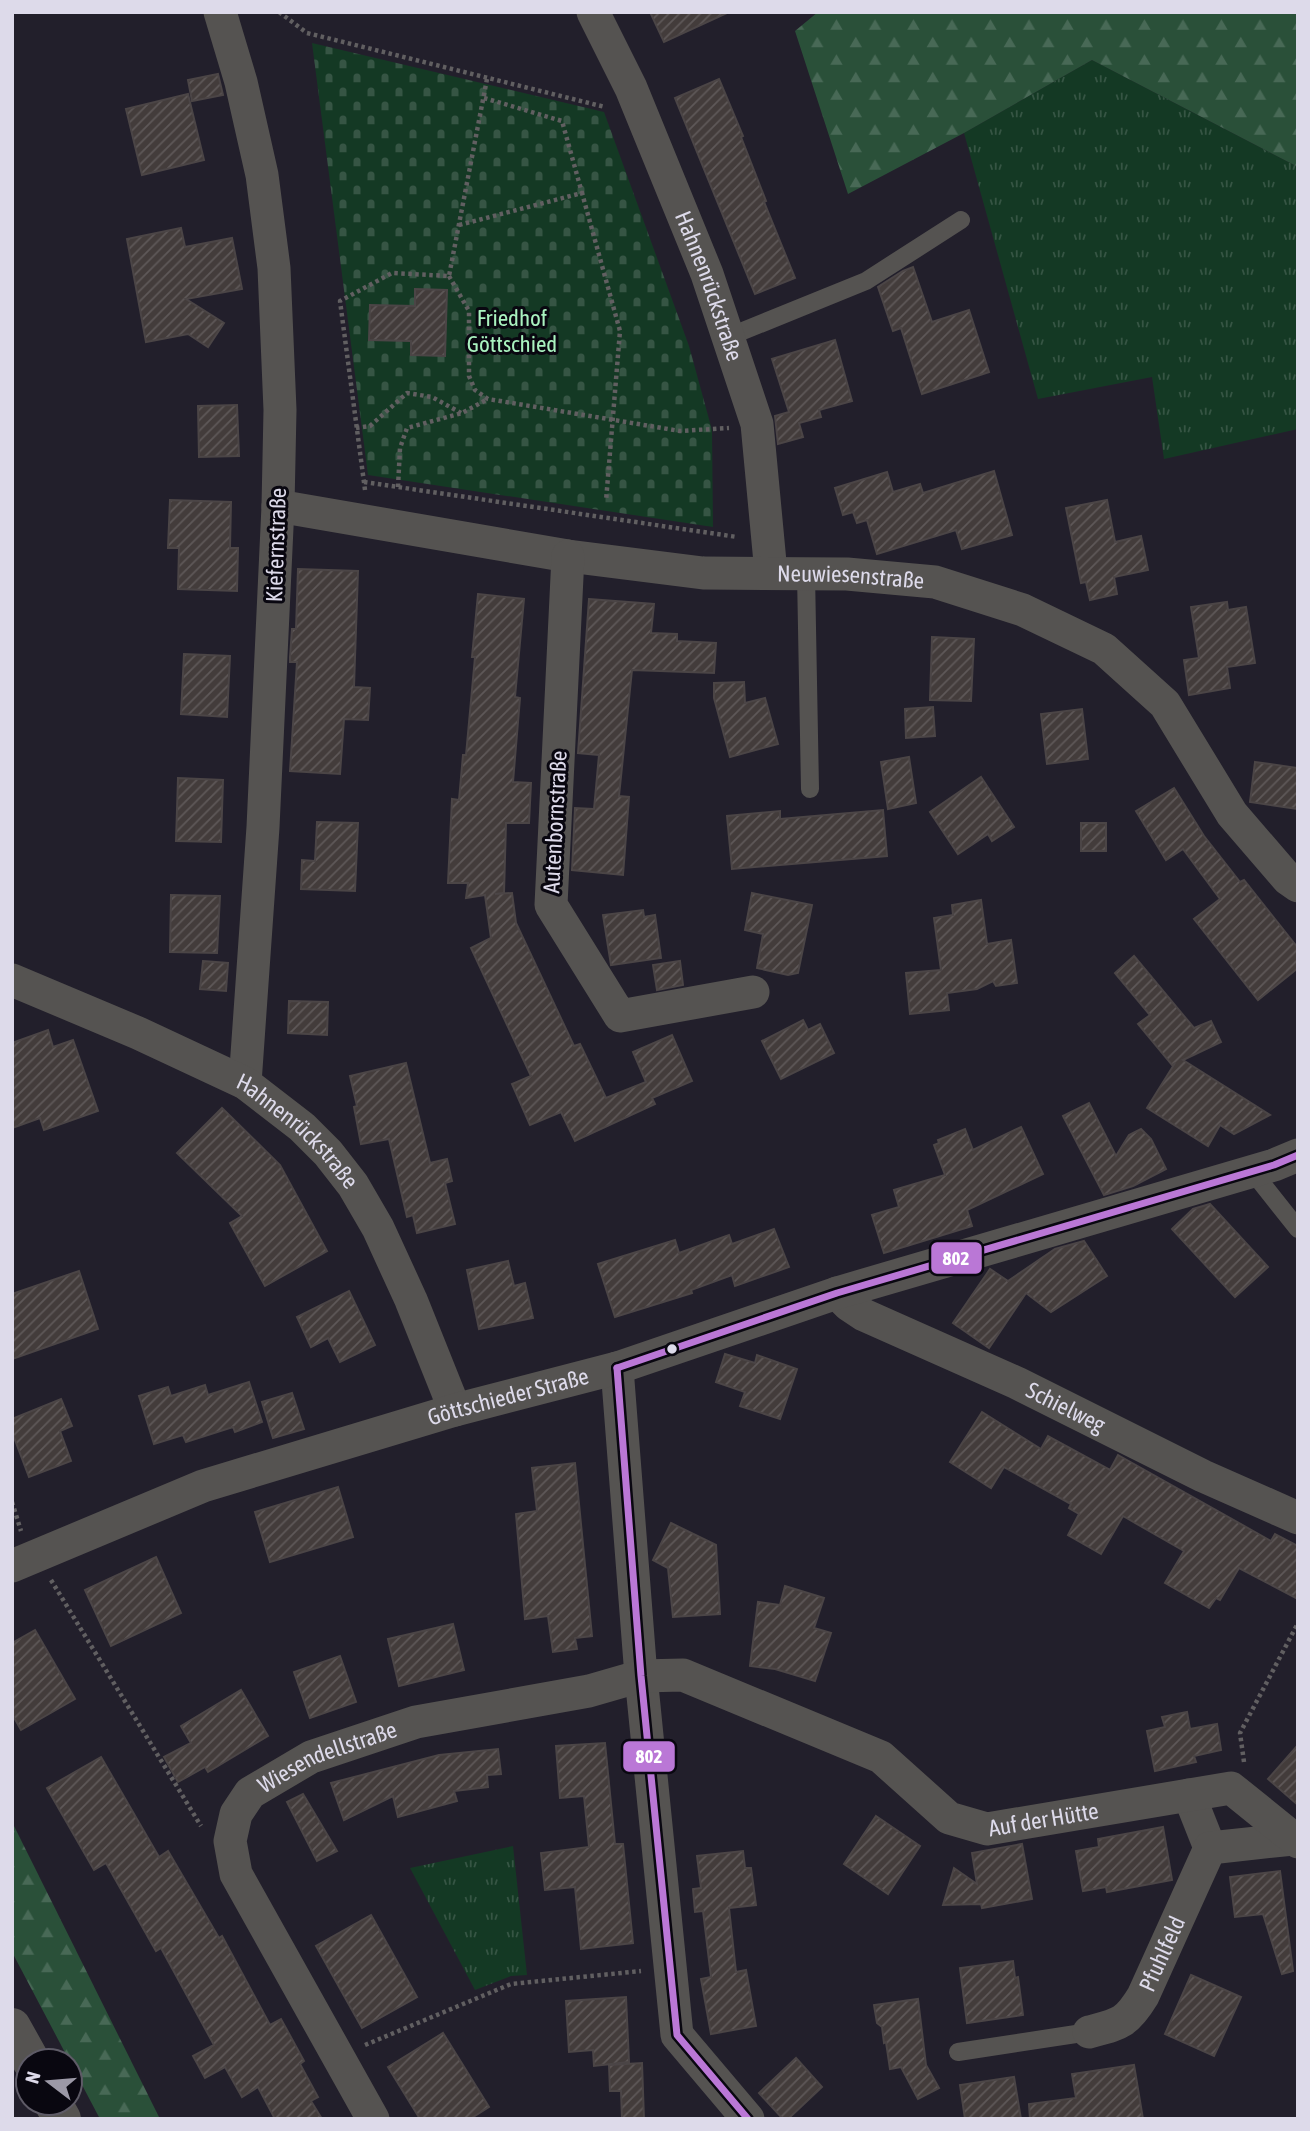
<svg xmlns="http://www.w3.org/2000/svg" width="1310" height="2131" font-family="'Asap Condensed',sans-serif">
<defs>
<pattern id="grass-tufts" width="24" height="20" patternUnits="userSpaceOnUse" patternTransform="scale(1.75)"><rect width="24" height="20" fill="#143924"/><path d="M3 7l-1-3M5 7V3M7 7l1-3M15 17l-1-3M17 17v-4M19 17l1-3" fill="none" stroke="#365544"/></pattern>
<pattern id="forest-firs" width="22" height="20" patternUnits="userSpaceOnUse" patternTransform="scale(1.75)"><rect width="22" height="20" fill="#2a5039"/><path d="M5 1l3.5 6h-7zM16 11l3.5 6h-7z" fill="#486956"/></pattern>
<pattern id="cemetery-stones" width="16" height="16" patternUnits="userSpaceOnUse" patternTransform="scale(1.75)"><rect width="16" height="16" fill="#143924"/><path d="M2 7V4a2 2 0 0 1 4 0v3zM10 15v-3a2 2 0 0 1 4 0v3z" fill="#365544"/></pattern>
<pattern id="building-hatch" width="6" height="6" patternUnits="userSpaceOnUse" patternTransform="scale(1.75)"><rect width="6" height="6" fill="#433c3b"/><path d="M-1 1l2-2M0 6l6-6M5 7l2-2" fill="none" stroke="#5e5858"/></pattern>
</defs>
<rect width="100%" height="100%" fill="#221f2b"/>
<g fill="url(#grass-tufts)">
<path d="M1092 60 1298 167V429L1164 459 1152 377 1038 399 964 133Z"/>
<path d="M513 1846 527 1975 511 1976 475 1990 410 1868Z"/>
</g>
<g fill="url(#forest-firs)">
<path d="M818 12H1298V167L1092 60 964 133 848 194 795 31Z"/>
<path d="M12 1823V1822L160 2119H100L12 1952Z"/>
</g>
<path fill="url(#cemetery-stones)" d="M312 43 604 112 689 346 712 430 713 527 368 475Z"/>
<g fill="url(#building-hatch)" stroke="#4b4546" stroke-width="2">
<path d="M650 12H729L664 42Z"/>
<path d="M218 74 223 95 192 101 188 80Z"/>
<path d="M719 79 743 136 741 137 766 201 764 202 795 278 755 294 675 98Z"/>
<path d="M188 94 204 160 142 175 126 109Z"/>
<path d="M181 228 185 247 232 238 242 289 186 299 224 323 208 347 188 334 146 342 127 239Z"/>
<path d="M913 267 932 322 969 310 989 372 922 394 901 328 893 331 878 287 903 271Z"/>
<path d="M415 289 447 290 445 356 411 355V341L369 340 370 305 415 306Z"/>
<path d="M835 340 852 401 819 410 821 417 799 423 803 437 778 444 775 416 789 412 772 359Z"/>
<path d="M237 405 239 456 199 457 198 406Z"/>
<path d="M994 471 1012 535 962 549 956 530 877 554 867 520 857 523 853 512 843 515 835 488 887 472 893 492 920 484 923 493Z"/>
<path d="M170 500 231 502 230 548H238L237 591 178 589 179 548H168Z"/>
<path d="M1107 500 1115 542 1141 536 1148 570 1114 577 1117 594 1090 600 1086 582 1081 583 1066 508Z"/>
<path d="M298 569 358 571 354 687 370 688 368 720 344 719 340 774 290 771 297 662H290V657L292 629H296Z"/>
<path d="M478 594 524 599 515 697 520 698 513 782 531 783 529 823H506L504 893 495 894 512 893 516 923 574 1046 580 1044 606 1098 646 1082 633 1052 672 1035 692 1081 652 1098 655 1104 575 1141 561 1112 530 1125 512 1084 531 1076 471 948 491 938 485 895 466 898 468 883H448L452 799 459 800 463 755H466L475 657H472Z"/>
<path d="M589 599 654 604 651 633 677 634V641L716 643 714 673 632 670 619 796 629 797 623 875 572 870 575 808 594 809 599 755 578 753Z"/>
<path d="M1227 602 1228 610 1246 607 1255 663 1227 667 1230 688 1189 695 1184 660 1199 658 1191 607Z"/>
<path d="M932 637 974 639 971 701 930 700Z"/>
<path d="M184 654 230 656 227 717 181 714Z"/>
<path d="M744 682 745 703 765 698 778 744 730 757 714 698V683Z"/>
<path d="M933 707 935 736 906 738 905 709Z"/>
<path d="M1082 709 1088 759 1047 764 1041 714Z"/>
<path d="M909 757 916 803 888 809 881 762Z"/>
<path d="M1255 762 1298 768V809L1250 802Z"/>
<path d="M981 777 1014 827 992 841 988 834 958 854 930 812Z"/>
<path d="M178 778 223 780 221 842 176 841Z"/>
<path d="M1174 788 1204 836 1240 882 1244 880 1298 948V968L1258 1000 1194 919 1220 899 1183 849 1166 860 1136 811Z"/>
<path d="M883 810 887 856 732 869 727 816 780 811V819Z"/>
<path d="M317 822 358 823 355 891 301 889 302 860 315 861Z"/>
<rect x="1081" y="823" width="25" height="28"/>
<path d="M752 893 812 905 798 973 788 975 757 968 763 934 745 930Z"/>
<path d="M171 895 220 896 217 953 170 952Z"/>
<path d="M981 900 987 944 1011 940 1017 983 996 986 993 981 977 989 947 993 949 1010 910 1014 906 973 941 970 934 918 953 915 952 905Z"/>
<path d="M643 910 644 917 655 915 661 958 611 965 603 915Z"/>
<path d="M1134 956 1194 1028 1211 1021 1221 1042 1183 1060 1270 1115 1234 1134 1220 1125 1208 1146 1147 1108 1175 1063 1172 1065 1138 1024 1150 1015 1115 973Z"/>
<path d="M203 961 228 963 226 991 200 989Z"/>
<path d="M680 961 683 985 657 990 653 965Z"/>
<path d="M289 1001 328 1002 327 1035 288 1033Z"/>
<path d="M803 1020 808 1030 820 1024 834 1053 781 1079 762 1041Z"/>
<path d="M48 1030 53 1047 73 1040 98 1111 44 1130 40 1118 12 1128V1043Z"/>
<path d="M406 1063 430 1163 447 1159 452 1181 445 1183 455 1224 417 1233 413 1215 407 1217 389 1139 361 1144 354 1107 357 1106 350 1076Z"/>
<path d="M1089 1103 1116 1156 1129 1135 1141 1129 1151 1139 1166 1169 1133 1186 1104 1195 1063 1116Z"/>
<path d="M222 1108 280 1165 327 1251 265 1286 230 1223 242 1216 177 1153Z"/>
<path d="M1021 1127 1043 1174 967 1210 972 1226 884 1253 872 1215 899 1207 894 1190 945 1175 934 1145 939 1143 938 1140 965 1129 973 1150Z"/>
<path d="M1210 1204 1268 1267 1235 1297 1172 1229 1193 1209Z"/>
<path d="M774 1229 789 1267 735 1286 732 1275 691 1290 692 1293 615 1317 598 1264 675 1240 679 1253 729 1235 732 1244Z"/>
<path d="M1084 1241 1107 1276 1051 1312 1026 1293 989 1348 953 1323 990 1269 1008 1281 1055 1249Z"/>
<path d="M508 1261 514 1286 525 1283 533 1318 479 1329 467 1270Z"/>
<path d="M79 1271 98 1329 12 1359V1294Z"/>
<path d="M349 1291 375 1345 340 1362 328 1338 311 1347 297 1317Z"/>
<path d="M725 1354 755 1363 757 1355 797 1369 780 1419 740 1406 745 1392 716 1382Z"/>
<path d="M249 1382 262 1422 235 1432 233 1427 186 1442 183 1435 154 1444 139 1396 168 1387 171 1396 205 1385 208 1395Z"/>
<path d="M292 1393 304 1429 273 1438 262 1402Z"/>
<path d="M61 1399 72 1426 60 1431 71 1461 29 1477 12 1432V1419Z"/>
<path d="M982 1412 1041 1449 1048 1436 1110 1470 1118 1455 1271 1541 1275 1534 1298 1546V1599L1239 1568 1220 1600 1216 1598 1209 1608 1165 1583 1184 1551 1123 1516 1101 1554 1068 1535 1079 1514 1069 1508 1071 1504 1004 1467 991 1488 950 1462Z"/>
<path d="M575 1463 592 1636 575 1638 577 1649 553 1652 548 1616 525 1619 516 1514 537 1511 532 1468Z"/>
<path d="M338 1487 353 1537 270 1562 255 1512Z"/>
<path d="M671 1523 716 1545 720 1614 673 1617 668 1568 653 1560Z"/>
<path d="M156 1557 181 1613 111 1646 85 1590Z"/>
<path d="M785 1586 824 1598 814 1628 831 1633 815 1681 775 1669 750 1666 758 1602 780 1605Z"/>
<path d="M453 1624 464 1670 399 1686 388 1639Z"/>
<path d="M35 1630 75 1699 21 1730 12 1714V1643Z"/>
<path d="M340 1656 356 1702 310 1718 294 1672Z"/>
<path d="M241 1690 268 1736 208 1772 205 1767 178 1782 164 1757 191 1743 181 1726Z"/>
<path d="M1187 1712 1190 1729 1217 1724 1221 1750 1194 1756 1196 1762 1155 1771 1147 1731 1165 1727 1162 1717Z"/>
<path d="M605 1743 615 1844H623L633 1943 581 1949 575 1887 545 1890 541 1853 589 1847 584 1796 560 1798 556 1746Z"/>
<path d="M1298 1745V1805L1268 1779Z"/>
<path d="M498 1749 501 1774 487 1775 488 1787 454 1791 457 1801 398 1817 393 1796 344 1820 331 1783 439 1755Z"/>
<path d="M101 1757 159 1857 168 1851 219 1938 222 1936 270 2025 281 2019 304 2061 300 2064 318 2097 311 2101 322 2119H275L258 2087 242 2097 225 2067 205 2078 193 2056 214 2045 161 1948 156 1951 106 1863 94 1870 47 1788Z"/>
<path d="M303 1794 337 1851 317 1861 287 1802Z"/>
<path d="M876 1816 920 1846 888 1894 844 1864Z"/>
<path d="M1163 1827 1172 1880 1107 1892 1106 1887 1083 1891 1076 1851 1099 1847 1098 1839Z"/>
<path d="M1022 1844 1032 1899 982 1908 981 1904 943 1905 954 1868 977 1884 972 1853Z"/>
<path d="M743 1851 745 1868H751L756 1905 729 1908 736 1972 746 1970 756 2026 711 2034 701 1979 711 1977 703 1911 695 1912 693 1889 701 1888 697 1856Z"/>
<path d="M1280 1871 1293 1971 1282 1974 1263 1914 1235 1917 1230 1877Z"/>
<path d="M371 1915 417 1997 362 2028 316 1946Z"/>
<path d="M1013 1961 1015 1978 1018 1977 1023 2015 967 2023 960 1968Z"/>
<path d="M1191 1975 1241 1997 1214 2056 1165 2034Z"/>
<path d="M626 1997 629 2062 594 2066 593 2050 569 2052 566 2001Z"/>
<path d="M918 1999 926 2065 939 2088 918 2099 901 2067 890 2069 886 2042 884 2043 882 2027 877 2023 874 2005Z"/>
<path d="M443 2033 489 2107 470 2119H420L388 2067Z"/>
<path d="M796 2058 822 2087 788 2119H783L759 2093Z"/>
<path d="M642 2063 644 2119H622L621 2091H610L609 2065Z"/>
<path d="M1134 2065 1143 2119H1030L1029 2104 1076 2098 1072 2074Z"/>
<path d="M1014 2077 1021 2119H965L960 2085Z"/>
</g>
<g fill="none" stroke-linecap="round" stroke-linejoin="round">
<g stroke="#615f61" stroke-width="4.5" stroke-dasharray="3.5 3.5" stroke-linecap="butt">
<path d="M279 12 307 33 605 107"/>
<path d="M484 98 562 121 582 193"/>
<path d="M459 225 582 193 620 331 606 501"/>
<path d="M449 276 469 311V376L475 390 488 399 680 431 729 428"/>
<path d="M356 428 370 426 407 393 432 397 461 413"/>
<path d="M364 482 737 537"/>
<path d="M398 487 400 448 407 428 462 413 488 399"/>
<path d="M365 490 340 301 392 273 449 276 487 79"/>
<path d="M12 1502 21 1531"/>
<path d="M51 1580 201 1826"/>
<path d="M1244 1762 1240 1733 1298 1623"/>
<path d="M365 2045 511 1984 641 1971"/>
</g>
<g stroke="#555351" stroke-width="18">
<path d="M728 337 866 281 961 220"/>
<path d="M806 574 810 789"/>
<path d="M1252 1171 1298 1229"/>
<path d="M958 2052 1089 2032"/>
</g>
<g stroke="#555351" stroke-width="33">
<path d="M220 12 241 82 262 175 274 268 280 410 278 506 263 827 245 1083"/>
<path id="s1" d="M593 12 631 88 707 274 757 424 771 573"/>
<path id="s2" d="M278 506 568 556 703 573 847 574 935 582 1023 610 1104 649 1165 704 1232 814 1288 879 1298 886"/>
<path d="M568 556 551 905 620 1016 753 992"/>
<path id="s3" d="M12 980 138 1033 245 1083 302 1127 328 1153 353 1185 378 1228 411 1300 455 1410"/>
<path id="s4" d="M837 1293 849 1305 864 1315 1017 1383 1203 1476 1298 1518"/>
<path d="M617 1368 641 1676 677 2035 748 2119"/>
<path id="s5" d="M12 1566 203 1486 455 1410 617 1368 837 1293 1274 1165 1298 1155"/>
<path d="M1189 1795 1210 1848"/>
<path id="s6" d="M1089 2032C1119 2024 1126 2024 1143 1996L1210 1848 1293 1839"/>
<path id="s7" d="M373 2119 236 1874 230 1841 236 1814 250 1793 311 1757 416 1722 589 1691 641 1676 683 1675 881 1757 949 1818 987 1829 1231 1788 1298 1842"/>
</g>
<g stroke="#555351" stroke-width="38">
<path d="M12 2027 31 2061"/>
<path d="M53 2103 62 2119"/>
</g>
<defs>
<g id="bus-1">
<path d="M617 1368 641 1676 677 2035 748 2119"/>
<path d="M617 1368 837 1293 1274 1165 1298 1155"/>
</g>
</defs>
<use href="#bus-1" stroke="#090710" stroke-width="12"/>
<use href="#bus-1" stroke="#ba77d6" stroke-width="7"/>
</g>
<circle fill="#dddaea" stroke="#090710" stroke-width="2.5" cx="672" cy="1349" r="6"/>
<g text-anchor="middle" dominant-baseline="central" stroke-width="6" stroke-linejoin="round" paint-order="stroke">
<g font-size="23" fill="#dddaea" stroke="#090710">
<text stroke="none"><textPath href="#s1" startOffset="298">Hahnenrückstraße</textPath></text>
<text transform="translate(276 545) rotate(-88)">Kiefernstraße</text>
<text stroke="none"><textPath href="#s2" startOffset="578">Neuwiesenstraße</textPath></text>
<text transform="translate(555 822) rotate(-87)">Autenbornstraße</text>
<text stroke="none"><textPath href="#s3" startOffset="326">Hahnenrückstraße</textPath></text>
<text stroke="none"><textPath href="#s5" startOffset="525">Göttschieder Straße</textPath></text>
<text stroke="none"><textPath href="#s4" startOffset="257">Schielweg</textPath></text>
<text stroke="none"><textPath href="#s7" startOffset="453">Wiesendellstraße</textPath></text>
<text stroke="none"><textPath href="#s7" startOffset="1223">Auf der Hütte</textPath></text>
<text stroke="none"><textPath href="#s6" startOffset="114">Pfuhlfeld</textPath></text>
</g>
<g font-size="23" fill="#a9f2bf" stroke="#090710">
<text x="512" y="318">Friedhof<tspan x="512" dy="26">Göttschied</tspan></text>
</g>
</g>
<g stroke="#090710" stroke-width="2.5">
<rect x="930" y="1241" width="53" height="34" rx="7" fill="#ba77d6"/>
<rect x="622" y="1740" width="54" height="33" rx="7" fill="#ba77d6"/>
</g>
<g font-size="19" text-anchor="middle" font-weight="bold" fill="#fff">
<text x="956" y="1265">802</text>
<text x="649" y="1763">802</text>
</g>
<rect width="1310" height="2131" fill="none" stroke="#dddaea" stroke-width="28"/>
<g transform="translate(49 2082) rotate(286)"><circle r="33" fill="#090710" stroke="#5e5b67" stroke-width="2"/>
<path d="M0-5L12 26L0 18L-12 26Z" fill="#9c99a7"/>
<text y="-10" font-size="19" font-weight="bold" text-anchor="middle" fill="#dddaea">N</text>
</g>
</svg>
